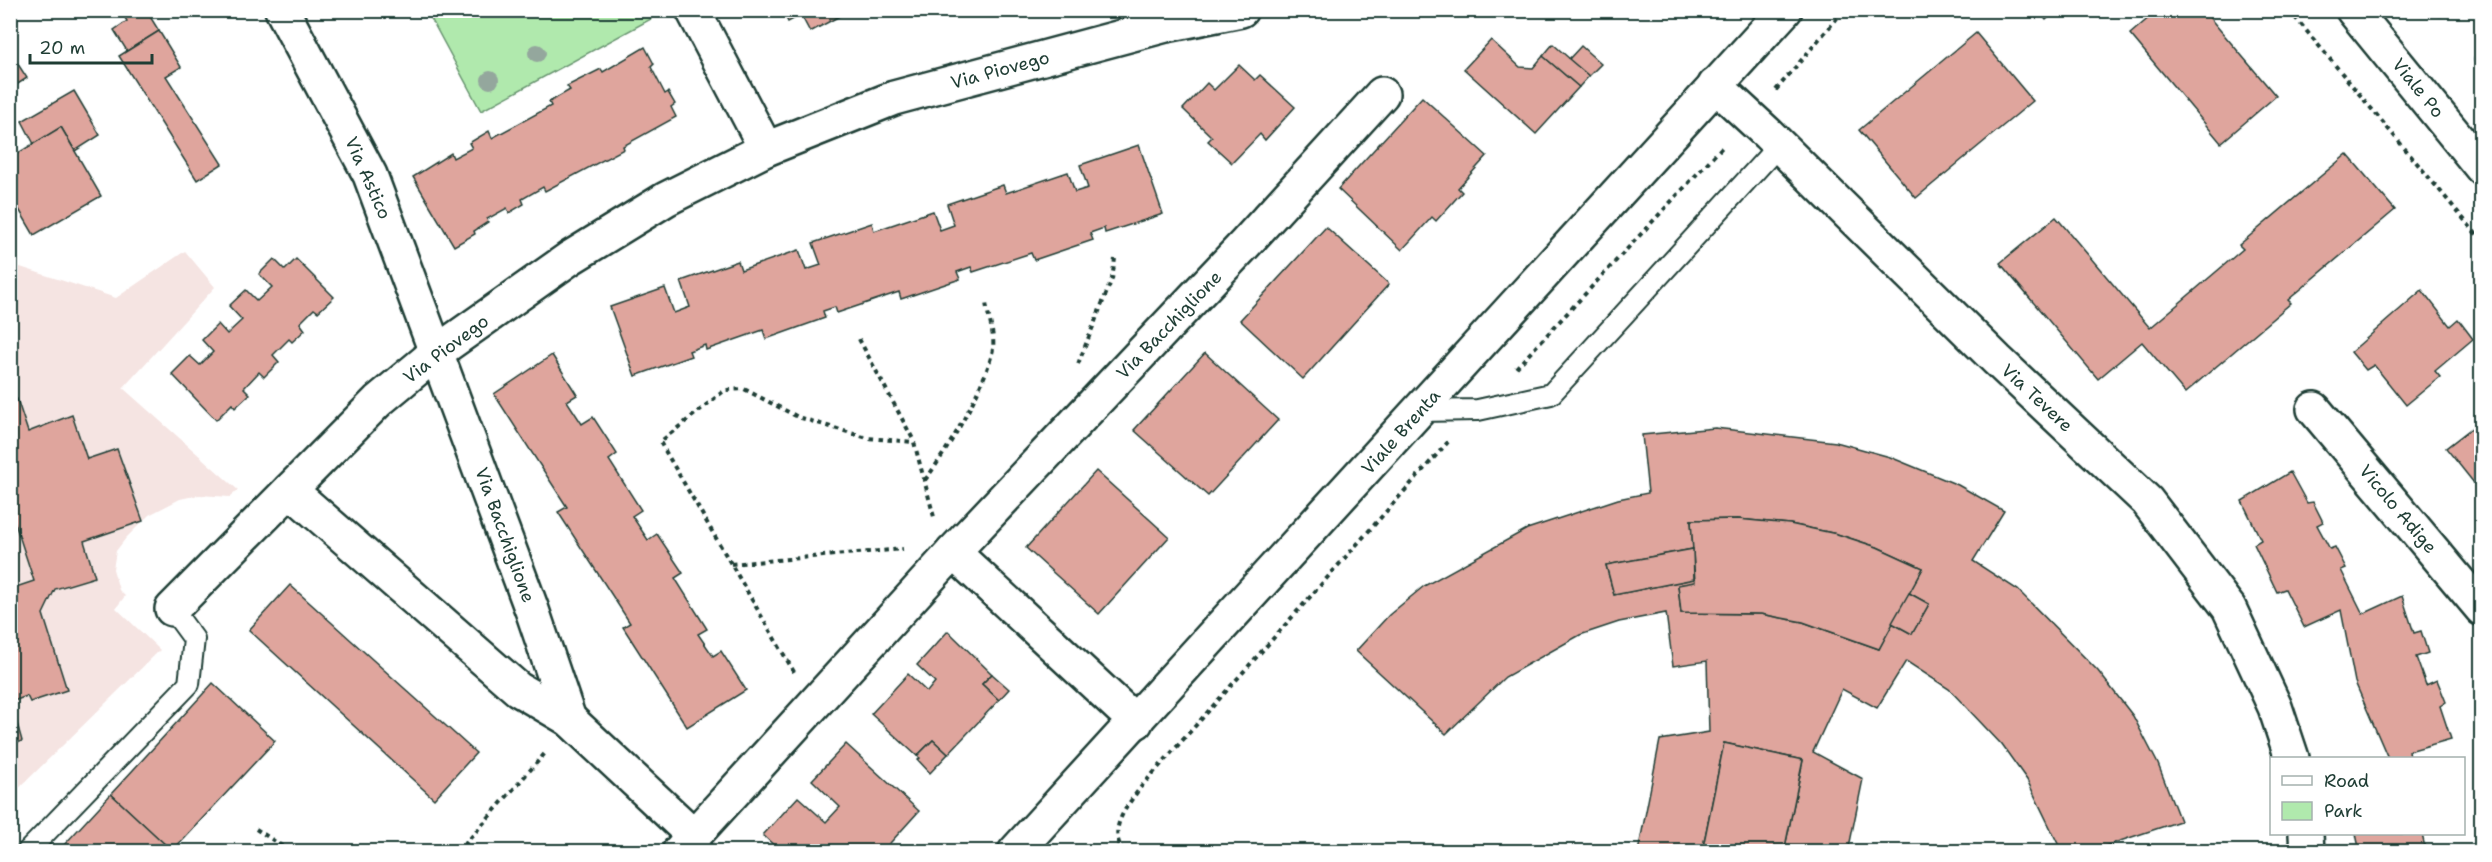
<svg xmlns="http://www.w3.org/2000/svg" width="2492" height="862" font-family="'Shantell Sans',sans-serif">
<rect width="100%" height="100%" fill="#fff"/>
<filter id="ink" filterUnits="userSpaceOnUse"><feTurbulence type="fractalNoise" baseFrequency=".0167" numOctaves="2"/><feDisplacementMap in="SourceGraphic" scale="12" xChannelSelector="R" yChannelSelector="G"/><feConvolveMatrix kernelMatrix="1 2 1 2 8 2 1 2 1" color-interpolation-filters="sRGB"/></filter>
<g filter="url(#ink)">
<path fill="#f5e4e2" d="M185 251 215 287 123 388 238 490 230 497 199 495 180 499 149 515 126 538 116 551 113 569 119 590 125 596 116 608 160 650 11 796V264L116 298Z"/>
<path fill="#b0e9ad" stroke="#689370" stroke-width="1.5" d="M646 10 651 19 481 111 427 11Z"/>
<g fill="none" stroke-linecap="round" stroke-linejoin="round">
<g stroke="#6093a3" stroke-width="12">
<path d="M2440 10V11"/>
<path d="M2479 60 2482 63"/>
</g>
</g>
<g fill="#dfa59d" stroke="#1f3d34" stroke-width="1.5" fill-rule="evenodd">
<path d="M120 10H146L159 31 127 51 114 30 127 21Z"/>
<path d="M782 10H851L810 32 801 15 788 22Z"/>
<path d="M2038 10H2057L2046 20Z"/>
<path d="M2158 10H2203L2276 96 2221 143 2130 34Z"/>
<path d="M159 31 181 67 166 76 222 164 197 180 119 56Z"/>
<path d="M1976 33 2033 101 1916 198 1859 130Z"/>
<path d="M1491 40 1520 67 1533 68 1543 56 1579 87 1536 134 1464 69Z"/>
<path d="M1553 44 1589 76 1579 87 1543 56Z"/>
<path d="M1581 46 1601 64 1589 76 1569 59Z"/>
<path d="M645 47 654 64 651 67 665 94 668 92 675 104 671 107 676 117 623 146 624 149 545 191 543 187 522 199 524 204 509 213 507 208 487 219 488 222 474 231 475 234 454 246 413 177 451 153 453 158 472 148 469 143 489 131 492 138 551 106 549 102 570 90 567 86 601 69 603 72Z"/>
<path d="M10 52 27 78 10 89Z"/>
<path d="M1239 65 1255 80 1260 75 1295 107 1265 140 1260 134 1232 163 1208 141 1212 137 1183 109 1207 83 1214 90Z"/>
<path d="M74 91 100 135 75 151 61 127 34 144 22 121Z"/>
<path d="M1422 97 1487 156 1458 188 1462 192 1436 221 1432 217 1402 250 1338 189Z"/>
<path d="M61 127 101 196 34 235 10 194V158Z"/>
<path d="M1139 145 1163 214 1105 233 1104 228 1090 233 1093 240 1034 260 1031 253 973 272 971 267 957 272 960 279 901 299 899 292 837 313 835 307 823 311 825 318 766 339 763 330 706 350 705 345 689 351 691 356 635 376 610 307 665 288 674 313 690 307 681 281 738 261 741 270 799 250 806 270 821 265 813 243 872 223 874 231 933 211 940 230 954 225 947 204 1003 185 1006 193 1068 172 1075 192 1088 188 1080 165Z"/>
<path d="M2347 154 2395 210 2288 300 2291 303 2185 393 2142 342 2098 379 2000 263 2056 217 2150 328 2243 249 2239 245Z"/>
<path d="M1326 227 1389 284 1303 379 1240 320Z"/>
<path d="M274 259 285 270 296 259 334 297 318 312 314 309 300 323 305 330 292 342 289 339 273 355 279 362 264 377 259 372 244 388 250 394 235 408 232 404 216 420 172 374 190 356 200 365 213 352 202 340 218 324 227 334 242 320 229 306 246 290 257 301 272 287 259 274Z"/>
<path d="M2422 290 2450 326 2458 319 2473 339 2435 371 2440 377 2406 405 2374 365 2366 370 2351 352Z"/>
<path d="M1205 353 1278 420 1208 496 1134 430Z"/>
<path d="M552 355 577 395 567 401 582 424 593 417 617 454 609 460 641 510 632 516 648 540 657 534 683 573 675 578 707 629 698 634 713 656 721 651 746 690 687 727 623 627 630 623 558 512 567 507 494 394Z"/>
<path d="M17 399 28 432 72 415 87 459 117 449 143 521 84 541 95 577 55 589 43 614 67 690 30 702 27 696 11 702 22 741 10 745V589L34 581 10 508V401Z"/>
<path d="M2482 420V493L2446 448Z"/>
<path d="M1715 428 1836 442 1890 457 1958 485 2004 511 1973 561 2018 590 2098 671 2133 716 2158 764 2180 821 2087 852H2062L2027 780 2002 745 1949 689 1906 661 1877 708 1842 689 1813 752 1863 779 1848 852H1784L1803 760 1724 743 1702 852H1638L1660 740 1709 732 1707 661 1673 666 1666 613 1619 622 1580 635 1505 677 1446 734 1356 651 1389 615 1424 586 1527 529 1618 499 1648 493 1642 435ZM1738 519 1790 524 1837 534 1877 547 1923 568 1909 593 1929 604 1912 634 1892 623 1879 649 1803 622 1761 614 1681 613 1678 585 1695 582 1694 579 1614 595 1606 565 1693 549 1691 520Z"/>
<path d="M1096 471 1169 537 1099 614 1026 548Z"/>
<path d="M2290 472 2307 503 2313 502 2323 522 2317 525 2330 549 2335 547 2346 568 2341 570 2363 614 2402 596 2414 633 2421 631 2428 653 2416 657 2426 685 2437 680 2446 702 2440 706 2451 739 2409 751 2410 758H2388L2355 682 2341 610 2304 627 2285 589 2277 592 2254 544 2261 540 2242 501Z"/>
<path d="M1738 519 1790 524 1837 534 1877 547 1923 568 1879 649 1803 622 1761 614 1681 613 1678 585 1695 582 1691 520Z"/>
<path d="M1693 549 1694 579 1614 595 1606 565Z"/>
<path d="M290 585 476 753 434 799 249 630Z"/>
<path d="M1909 593 1929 604 1912 634 1892 623Z"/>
<path d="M948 631 992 674 982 684 999 700 948 754 933 740 917 756 871 714 908 674 927 692 935 682 917 665Z"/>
<path d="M992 674 1009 689 999 700 982 684Z"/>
<path d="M213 683 275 741 172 851 111 794Z"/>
<path d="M933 740 948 754 930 773 918 760 920 758 917 756Z"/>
<path d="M1724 743 1803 760 1784 852H1702Z"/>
<path d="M846 744 919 811 882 852H781L763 835 798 797 826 822 840 807 812 780Z"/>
<path d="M111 794 168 847 164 852H62L63 846Z"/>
<path d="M2356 834H2422L2425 848 2433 846 2434 852H2360Z"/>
</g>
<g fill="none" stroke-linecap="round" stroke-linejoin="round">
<defs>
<g id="lane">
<path d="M1420 411 1478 410 1551 394 1779 145"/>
<path d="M27 852 189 684 194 639 172 609"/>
</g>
<g id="street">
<path d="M282 10 370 175 532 610 569 719"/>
<path d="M693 10 766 149"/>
<path d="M2353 10 2482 168"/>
<path d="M1715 85 1768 134 1997 360 2147 501 2229 608 2275 707 2292 758"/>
<path d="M2314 409 2482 609"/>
<path d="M290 490 518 689 569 719 693 835"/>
<path d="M953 552 1136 722"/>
<path d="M172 609 378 401 437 352 570 258 666 199 766 149 894 98 1166 25 1241 10"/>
<path d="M2306 834 2307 852"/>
<path d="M679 852 953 552 1245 244 1382 94"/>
<path d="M1015 852 1785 10"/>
</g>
</defs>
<use href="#lane" stroke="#1f3d34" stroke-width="24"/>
<use href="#street" stroke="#1f3d34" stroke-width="38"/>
<g stroke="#1f3d34" stroke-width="4" stroke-dasharray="4.5 4.5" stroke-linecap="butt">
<path d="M2289 10 2482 241"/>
<path d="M1776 90 1844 10"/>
<path d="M859 339 914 441"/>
<path d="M1078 364 1112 279 1115 259"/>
<path d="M1516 368 1724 145"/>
<path d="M925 480C947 452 986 385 993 349 995 336 988 316 986 303"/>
<path d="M731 564 903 549"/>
<path d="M794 672 660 442 725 390 744 389 798 417 867 438 914 442 934 517"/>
<path d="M256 829 291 852"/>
<path d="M458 852 547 751"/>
<path d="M1124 852C1107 829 1126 808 1140 788L1448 442"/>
</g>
<use href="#lane" stroke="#fff" stroke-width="20"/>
<use href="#street" stroke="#fff" stroke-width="33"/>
</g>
<g fill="#94a79d">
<circle cx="537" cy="53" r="9"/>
<circle cx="490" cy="80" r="9"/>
</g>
</g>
<g text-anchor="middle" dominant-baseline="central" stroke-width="4.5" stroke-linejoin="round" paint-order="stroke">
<g font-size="18" fill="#1f3d34" stroke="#fff">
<text transform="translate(1000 70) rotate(-15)">Via Piovego</text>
<text transform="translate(2418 88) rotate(51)">Viale Po</text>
<text transform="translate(368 178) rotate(66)">Via Astico</text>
<text transform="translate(1169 325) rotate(-46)">Via Bacchiglione</text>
<text transform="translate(446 349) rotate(-37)">Via Piovego</text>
<text transform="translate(2037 398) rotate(43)">Via Tevere</text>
<text transform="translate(1401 432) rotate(-48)">Viale Brenta</text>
<text transform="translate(2398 509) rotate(50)">Vicolo Adige</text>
<text transform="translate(505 535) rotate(70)">Via Bacchiglione</text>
</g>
</g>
<rect width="2492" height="862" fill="none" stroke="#fff" stroke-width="36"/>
<rect x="18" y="18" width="2456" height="826" fill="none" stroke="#1f3d34" stroke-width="2" filter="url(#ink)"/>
<rect x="2270" y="757" width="195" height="78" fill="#ffffff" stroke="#a5b1ae" stroke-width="1.5"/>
<rect x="2282" y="776" width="30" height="9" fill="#ffffff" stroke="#a5b1ae" stroke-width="1.5"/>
<text x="2324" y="787" font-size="18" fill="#1f3d34">Road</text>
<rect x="2282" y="802" width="30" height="18" fill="#b0e9ad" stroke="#a5b1ae" stroke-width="1.5"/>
<text x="2324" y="817" font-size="18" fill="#1f3d34">Park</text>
<path d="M30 54v9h122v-9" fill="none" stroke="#1f3d34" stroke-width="3"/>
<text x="39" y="54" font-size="18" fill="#1f3d34" stroke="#ffffff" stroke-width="4.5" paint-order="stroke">20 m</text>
</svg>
